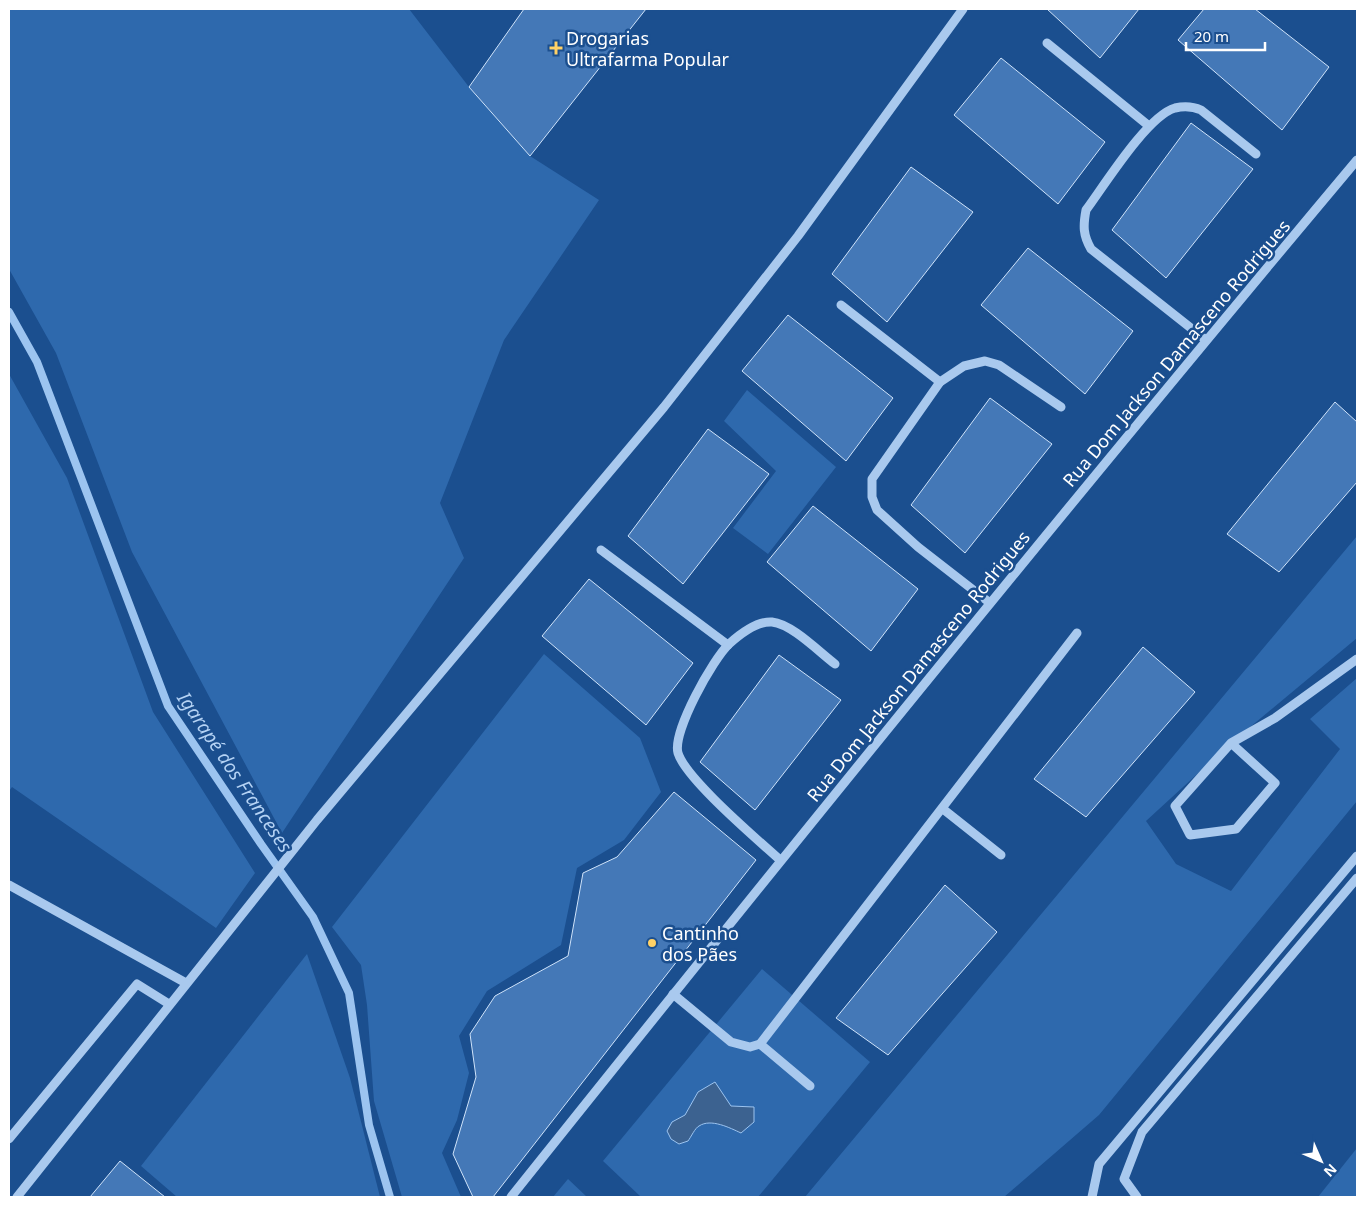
<svg xmlns="http://www.w3.org/2000/svg" width="1366" height="1206" font-family="'Noto Sans',sans-serif">
<rect width="100%" height="100%" fill="#1b4f8f"/>
<g fill="#2e69ad">
<path d="M9 9H409L469 87 530 156 599 200 504 340 440 503 464 558 282 833 132 552 56 353 9 269Z"/>
<path d="M9 374 67 478 153 712 255 873 216 928 12 787 9 791Z"/>
<path d="M747 390 836 467 768 554 733 528 776 471 724 421Z"/>
<path d="M1357 536V638L1231 743 1146 821 1176 864 1231 891 1340 749 1310 719 1357 678V801L1099 1115 1004 1197H805Z"/>
<path d="M544 654 640 738 661 792 624 840 577 868 561 945 487 991 459 1036 469 1073 457 1120 442 1153 461 1197H402L374 1101 367 1005 361 965 332 927Z"/>
<path d="M307 954 350 1078 380 1197H177L141 1166Z"/>
<path d="M762 969 870 1062 758 1197H641L603 1161Z"/>
<path d="M1357 1148V1197H1318Z"/>
<path d="M568 1179 587 1197H553Z"/>
</g>
<path fill="#3c6290" stroke="#9cc4f0" d="M715 1082 731 1106 754 1107V1122L741 1133C730 1128 711 1118 699 1126 695 1128 691 1137 688 1141L679 1144 671 1139 667 1131 672 1122 685 1115 698 1092Z"/>
<g fill="none" stroke-linecap="round" stroke-linejoin="round">
<path stroke="#9cc4f0" stroke-width="8" d="M9 312 37 362 168 706 261 844 313 917 349 993 369 1125 390 1197"/>
</g>
<g fill="#4478b7" stroke="#cfe3fa">
<path d="M524 9H646L530 156 469 87Z"/>
<path d="M1047 9H1139L1100 58Z"/>
<path d="M1204 9H1255L1329 67 1282 130 1178 40Z"/>
<path d="M1001 58 1105 142 1058 204 954 115Z"/>
<path d="M1191 123 1253 169 1166 278 1112 230Z"/>
<path d="M911 167 973 212 887 322 832 274Z"/>
<path d="M1028 248 1133 331 1085 394 981 305Z"/>
<path d="M788 315 893 398 846 461 742 371Z"/>
<path d="M990 398 1052 444 965 553 911 505Z"/>
<path d="M1335 402 1357 422V482L1279 572 1227 534Z"/>
<path d="M708 429 769 474 683 584 628 536Z"/>
<path d="M813 506 918 589 871 651 767 562Z"/>
<path d="M589 579 693 663 646 725 542 636Z"/>
<path d="M1143 647 1195 692 1086 817 1034 779Z"/>
<path d="M779 655 841 700 755 810 700 762Z"/>
<path d="M674 792 756 860 493 1197H473L453 1154 476 1077 470 1034 495 996 568 956 583 873 617 857Z"/>
<path d="M945 885 997 932 888 1055 836 1018Z"/>
<path d="M120 1161 165 1197H90Z"/>
</g>
<g fill="none" stroke-linecap="round" stroke-linejoin="round">
<g stroke="#a9c9ee" stroke-width="9">
<path d="M1047 43 1149 126"/>
<path d="M841 305 940 382"/>
<path d="M1206 340 1091 249C1083 235 1083 226 1086 210 1104 186 1147 116 1175 108 1184 106 1192 106 1201 110L1256 154"/>
<path d="M601 550 728 645"/>
<path d="M990 603 918 547 877 510 872 497V479L940 382 964 366 985 361 999 365 1061 407"/>
<path d="M1231 743 1275 783 1236 829 1190 835 1175 806 1231 743 1275 718 1357 659"/>
<path d="M943 809 1001 855"/>
<path d="M780 860C757 839 686 779 678 753 672 732 713 659 729 644 739 635 757 621 772 622 792 624 819 652 835 664"/>
<path d="M9 885 186 983"/>
<path d="M673 994 731 1042 750 1047 760 1044 1077 633"/>
<path d="M760 1044 810 1086"/>
<path d="M9 1139 137 984 169 1004"/>
<path d="M17 1197 317 820 664 407 798 236 963 9"/>
<path d="M511 1197C789 849 1070 502 1357 160"/>
<path d="M1092 1197 1099 1164 1357 856"/>
<path d="M1137 1197 1124 1179 1142 1132 1357 878"/>
</g>
</g>
<g fill="#ffd166" stroke="#1b4f8f" stroke-width="2">
<path d="M553.5 40.5h5v5h5v5h-5v5h-5v-5h-5v-5h5z"/>
<circle cx="652" cy="943" r="5"/>
</g>
<g text-anchor="middle" dominant-baseline="central" stroke-width="5" stroke-linejoin="round" paint-order="stroke">
<g font-size="18" fill="#fff" stroke="#1b4f8f" text-anchor="start">
<text x="566" y="38">Drogarias<tspan x="566" dy="21">Ultrafarma Popular</tspan></text>
<text x="662" y="933">Cantinho<tspan x="662" dy="21">dos Pães</tspan></text>
</g>
<g font-size="18" fill="#fff" stroke="#1b4f8f">
<text transform="translate(1176 353) rotate(-50)">Rua Dom Jackson Damasceno Rodrigues</text>
<text transform="translate(918 666) rotate(-51)">Rua Dom Jackson Damasceno Rodrigues</text>
</g>
<g font-size="19" font-style="italic" fill="#b5d3f5" stroke="#1b4f8f">
<text transform="translate(235 772) rotate(56)">Igarapé dos Franceses</text>
</g>
</g>
<rect width="1366" height="1206" fill="none" stroke="#ffffff" stroke-width="20"/>
<g transform="translate(1321 1161) rotate(135)" stroke="#1b4f8f" stroke-width="4" paint-order="stroke">
<path d="M0-4L9 19L0 12L-9 19Z" fill="#ffffff"/>
<text y="-8" font-size="14" font-weight="bold" text-anchor="middle" fill="#ffffff">N</text>
</g>
<path d="M1186 42v8h79v-8" fill="none" stroke="#ffffff" stroke-width="2.5"/>
<text x="1194" y="42" font-size="15" fill="#ffffff" stroke="#1b4f8f" stroke-width="4" paint-order="stroke">20 m</text>
</svg>
